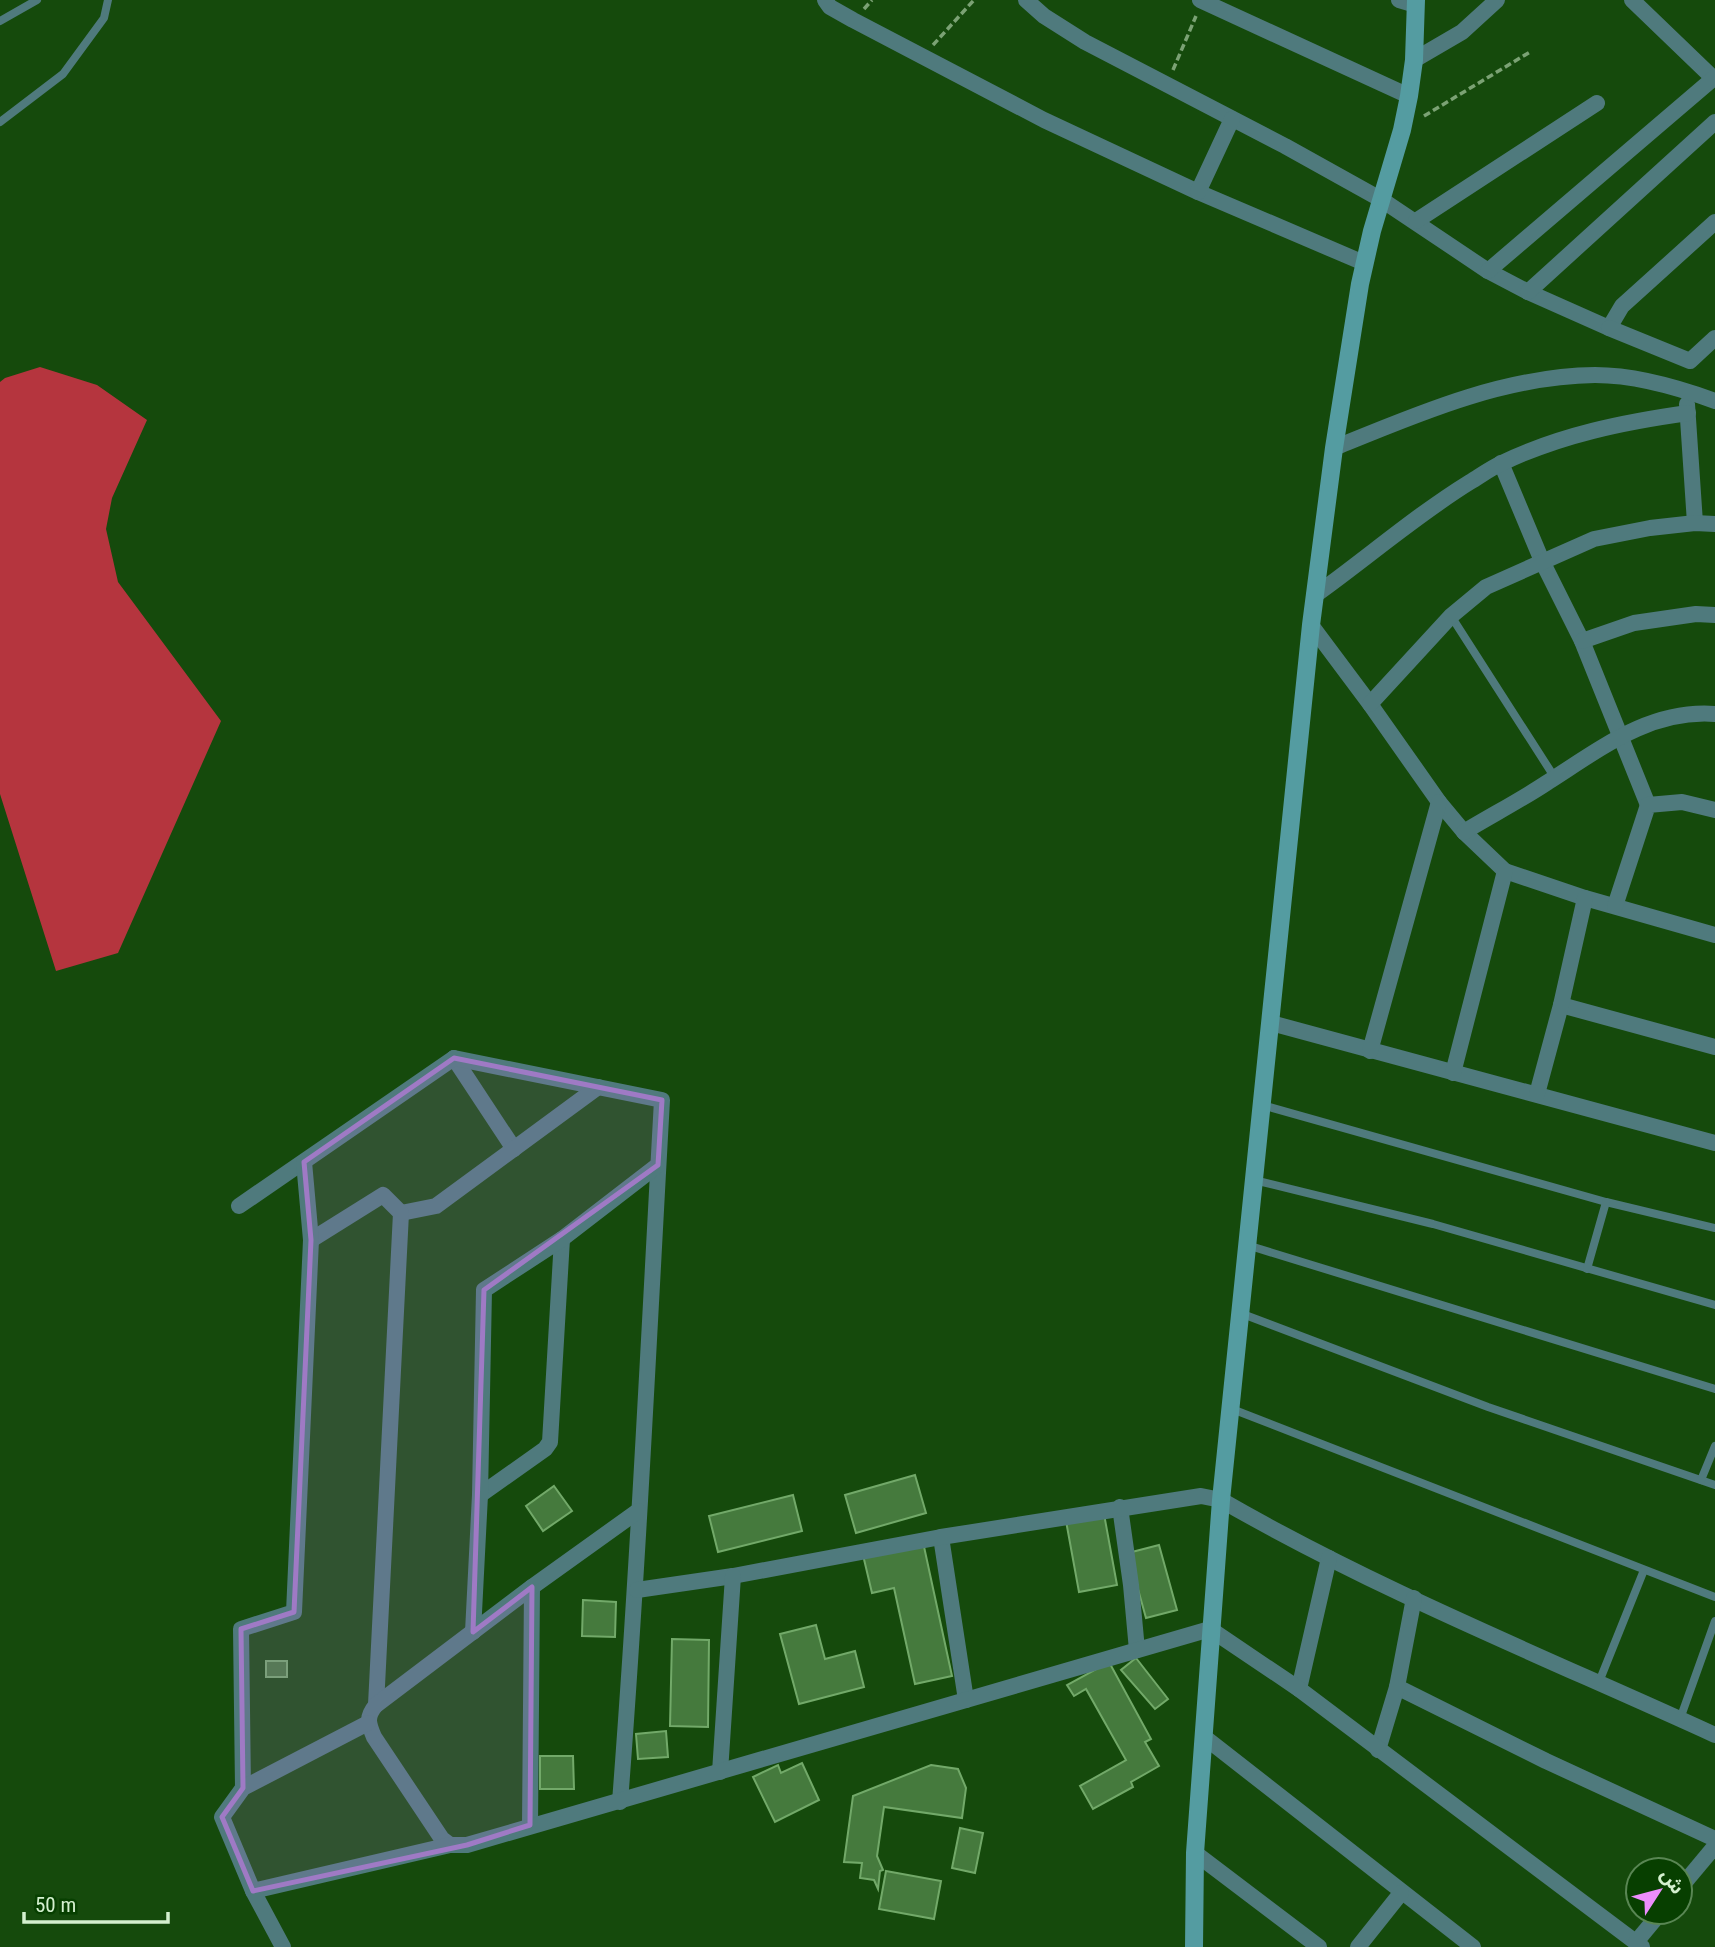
<svg xmlns="http://www.w3.org/2000/svg" width="1715" height="1947" font-family="'Roboto Condensed','Noto Sans Arabic',sans-serif">
<rect width="100%" height="100%" fill="#154a0c"/>
<path fill="#b5353e" d="M40 367 97 385 147 420 112 498 106 529 118 582 221 721 118 953 56 971 0 794V382L5 378Z"/>
<g fill="#457a3d" stroke="#72a969" stroke-width="2">
<path d="M915 1475 926 1513 856 1533 845 1495Z"/>
<path d="M554 1486 572 1511 543 1531 526 1506Z"/>
<path d="M793 1495 802 1531 718 1552 709 1516Z"/>
<path d="M1104 1514 1117 1585 1079 1592 1066 1521Z"/>
<path d="M923 1542 952 1676 915 1684 894 1588 872 1593 863 1555Z"/>
<path d="M1159 1545 1177 1610 1146 1618 1128 1553Z"/>
<path d="M583 1600 616 1602 615 1637 582 1636Z"/>
<path d="M816 1625 825 1659 855 1651 864 1687 799 1704 780 1634Z"/>
<path d="M672 1639 709 1640 708 1727 670 1726Z"/>
<path d="M1136 1658 1168 1699 1155 1709 1121 1670Z"/>
<rect x="266" y="1661" width="21" height="16"/>
<path d="M1109 1662 1151 1739 1145 1742 1159 1766 1131 1782 1133 1787 1093 1809 1080 1786 1126 1760 1086 1689 1074 1696 1067 1685Z"/>
<path d="M666 1731 668 1757 638 1759 636 1734Z"/>
<path d="M540 1756H573L574 1789H540Z"/>
<path d="M802 1763 819 1800 775 1822 753 1777 778 1765 781 1773Z"/>
<path d="M931 1765 958 1769 966 1788 962 1818 884 1807 877 1856 883 1870 880 1871 878 1889 874 1880 860 1878 862 1863 844 1862 853 1796Z"/>
<path d="M960 1828 983 1833 975 1873 952 1868Z"/>
<path d="M886 1871 941 1881 934 1919 879 1909Z"/>
</g>
<g fill="none" stroke-linecap="round" stroke-linejoin="round">
<g stroke="#7ba274" stroke-width="3.5" stroke-dasharray="7 3.5" stroke-linecap="butt">
<path d="M864 9 872 0"/>
<path d="M933 45 974 0"/>
<path d="M1173 70 1196 16"/>
<path d="M1424 116 1530 52"/>
</g>
<g stroke="#4f7a7d" stroke-width="8">
<path d="M0 21 37 0"/>
<path d="M0 122 63 74 104 18 108 0"/>
<path d="M1451 616 1555 778"/>
<path d="M1262 1105 1606 1202 1715 1228"/>
<path d="M1254 1180 1433 1224 1715 1305"/>
<path d="M1247 1245 1715 1389"/>
<path d="M1587 1269 1606 1202"/>
<path d="M1240 1313 1488 1407 1715 1485"/>
<path d="M1232 1409 1715 1597"/>
<path d="M1701 1480 1715 1446"/>
<path d="M1599 1682 1644 1570"/>
<path d="M1680 1719 1715 1621"/>
</g>
<g stroke="#4f7a7d" stroke-width="16">
<path d="M825 0 830 7 853 20 1044 120 1198 192 1364 263"/>
<path d="M1026 0 1044 16 1085 42 1285 146 1382 200 1488 271 1528 292 1609 328 1622 306 1715 222"/>
<path d="M1200 0 1409 96"/>
<path d="M1399 0 1416 5"/>
<path d="M1632 0 1713 78"/>
<path d="M1414 60 1462 32 1497 0"/>
<path d="M1198 192 1232 119"/>
<path d="M1416 221 1597 103"/>
<path d="M1488 271 1715 77"/>
<path d="M1528 292 1715 122"/>
<path d="M1609 328 1690 361 1715 338"/>
<path d="M1687 404 1695 523"/>
<path d="M1334 448C1417 414 1504 376 1595 375 1636 375 1677 387 1715 401"/>
<path d="M1501 463 1542 561 1582 641 1648 805"/>
<path d="M1314 596C1366 559 1415 516 1470 482 1480 476 1491 468 1502 463 1560 435 1624 422 1688 413"/>
<path d="M1311 625 1370 704 1439 802 1464 832 1505 871 1585 898 1715 935"/>
<path d="M1582 641 1634 623 1696 614 1715 615"/>
<path d="M1370 704 1451 616 1486 587 1594 539 1650 528 1695 523 1715 524"/>
<path d="M1464 832C1492 815 1521 800 1548 782 1600 749 1650 709 1715 714"/>
<path d="M1615 906 1648 805 1682 802 1715 810"/>
<path d="M1561 1005 1715 1047"/>
<path d="M1271 1023 1715 1143"/>
<path d="M1370 1051 1439 802"/>
<path d="M454 1058 514 1149"/>
<path d="M1453 1073 1505 871"/>
<path d="M1537 1094 1561 1005 1585 898"/>
<path d="M239 1206 454 1058 662 1100C649 1334 638 1568 620 1802"/>
<path d="M401 1213 436 1206 598 1087"/>
<path d="M311 1240 383 1195 401 1213 376 1705"/>
<path d="M480 1495 545 1449 550 1442 562 1239"/>
<path d="M1120 1507 1131 1585 1137 1650"/>
<path d="M941 1537 966 1700"/>
<path d="M637 1590 733 1576 941 1537 1201 1496 1221 1500C1379 1591 1549 1659 1715 1735"/>
<path d="M473 1632 480 1495 484 1290 562 1239 658 1165"/>
<path d="M1397 1687 1546 1761 1715 1839"/>
<path d="M1299 1689 1329 1558"/>
<path d="M1203 1736 1473 1947"/>
<path d="M1378 1750 1397 1687 1414 1598"/>
<path d="M720 1772 733 1576"/>
<path d="M243 1788 241 1629 294 1612 311 1240 304 1162"/>
<path d="M530 1825 532 1587"/>
<path d="M450 1845 442 1839 374 1737C368 1723 366 1717 376 1705L532 1587 638 1511"/>
<path d="M1195 1853 1319 1947"/>
<path d="M1680 1888 1715 1846"/>
<path d="M253 1891 450 1845H467L1210 1629 1299 1689 1642 1947"/>
<path d="M1636 1942 1661 1912"/>
<path d="M283 1947 253 1891 222 1817 243 1788 368 1723"/>
<path d="M1358 1947 1401 1893"/>
</g>
<path stroke="#549ca1" stroke-width="18" d="M1194 1947 1195 1853 1221 1500 1311 625 1334 448 1360 284 1372 231 1402 130 1409 96 1414 60 1416 0"/>
</g>
<path fill="#9f7ac5" fill-opacity="0.2" stroke="#9f7ac5" stroke-width="5" stroke-linejoin="round" d="M454 1058 662 1100 658 1165 484 1290 473 1632 532 1587 530 1825 467 1845 253 1891 222 1817 243 1788 241 1629 294 1612 311 1240 304 1162Z"/>
<g transform="translate(1659 1891) rotate(54)"><circle r="33" fill="#073f00" stroke="#598653" stroke-width="2"/>
<path d="M0-5L12 26L0 18L-12 26Z" fill="#eb8dfc"/>
<text y="-10" font-size="19" font-weight="bold" text-anchor="middle" fill="#d4f0cf">ش</text>
</g>
<path d="M24 1912v10h144v-10" fill="none" stroke="#d4f0cf" stroke-width="3.5"/>
<text x="35" y="1912" font-size="21" fill="#d4f0cf" stroke="#073f00" stroke-width="5" paint-order="stroke">50 m</text>
</svg>
